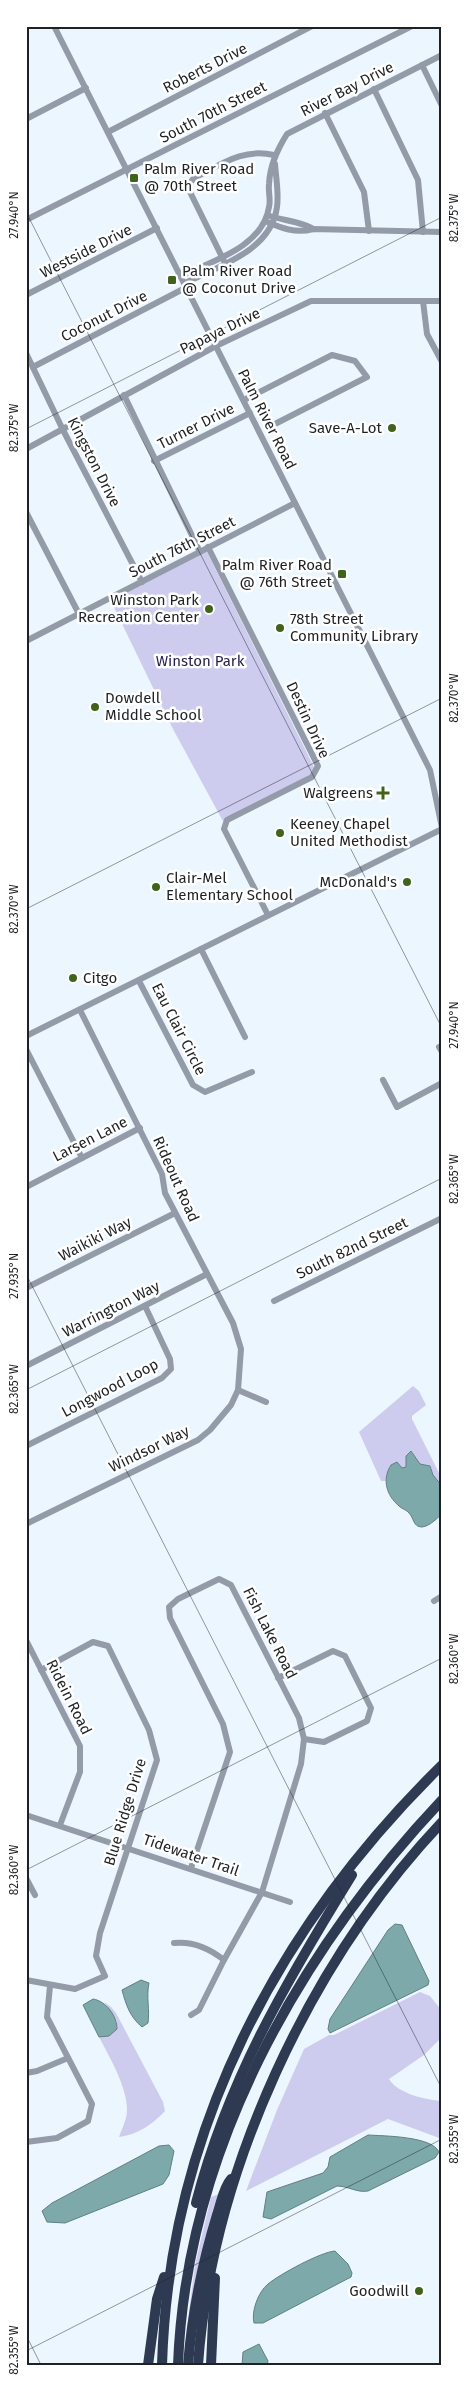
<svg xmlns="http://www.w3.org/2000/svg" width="468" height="2391" font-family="'Fira Sans',sans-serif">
<rect width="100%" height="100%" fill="#ecf6fe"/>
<g fill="#cdccee">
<path d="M206 550 316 771 224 823 174 731 109 597Z"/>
<path d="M413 1386 419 1391 426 1405 412 1416V1419L442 1479V1486L433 1475 430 1466 420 1464 412 1452 406 1460V1467L402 1468 397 1462 386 1481H381L359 1432Z"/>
<path d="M420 1992 430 1996 442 2011V2037L424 2055 389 2079C397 2093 425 2100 442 2101V2139L388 2119 246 2191 277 2110 304 2049 329 2035H334Z"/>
<path d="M104 2002 111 2007 116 2013 163 2102 165 2111C153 2124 137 2135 119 2137 121 2131 124 2125 126 2118 132 2095 110 2058 99 2037L109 2036 117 2022Z"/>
<path d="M219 2194 187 2335H186L195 2265 211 2197Z"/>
</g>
<g fill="#7da9aa" stroke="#608082">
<path d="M411 1451 420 1464 430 1466 433 1475 442 1486V1514C436 1519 430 1526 422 1527 413 1527 414 1518 409 1513 407 1510 402 1509 399 1506 386 1495 382 1479 391 1465L397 1462 402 1468 406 1467V1456Z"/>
<path d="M395 1924 402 1925 429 1981 428 1985 330 2033 328 2029 330 2019 388 1930Z"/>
<path d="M141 1980 149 1983C146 1997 150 2010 148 2023L142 2027C130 2017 126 2005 122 1990Z"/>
<path d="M93 1999C106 2001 117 2016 117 2029L109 2036 99 2037 83 2005Z"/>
<path d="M368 2135C383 2136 432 2136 439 2152L435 2158 368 2191C357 2193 348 2186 337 2186L271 2219 263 2217 267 2192 323 2173 328 2167 330 2157Z"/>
<path d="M169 2145 174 2151 169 2175 163 2184 65 2223 47 2222 42 2211 52 2203 159 2146Z"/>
<path d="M335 2251 348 2264 352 2273 351 2277 263 2323H254C251 2312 258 2292 268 2284 280 2274 321 2252 335 2251Z"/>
<path d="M259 2344 268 2361 267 2365H242L243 2352Z"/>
</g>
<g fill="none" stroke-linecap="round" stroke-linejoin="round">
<g stroke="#949ba8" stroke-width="6">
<path d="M54 26 430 770 442 828"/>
<path d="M422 65 442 106"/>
<path d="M374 89 418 180 423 232"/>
<path d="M325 113 364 192 369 231"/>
<path d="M26 119 86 88"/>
<path d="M108 132 312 26"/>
<path d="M270 216C282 220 306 223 313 229"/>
<path d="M26 220 412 26"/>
<path d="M265 221C281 228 296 234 313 229L442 232"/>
<path d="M225 263 190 192 189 184 194 178C222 164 242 148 274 155"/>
<path d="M181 276C212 261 263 247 269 207 271 200 268 192 269 184 270 165 277 150 287 134L442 55"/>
<path d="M185 283C219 266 271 251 277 207 279 193 276 178 275 164"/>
<path d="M26 295 157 228"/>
<path d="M423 301 427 334 442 362"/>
<path d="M26 353 63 430 142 582"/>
<path d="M33 367 187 287"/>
<path d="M124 395 200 552"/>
<path d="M244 400 332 355 355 361 367 377 271 426"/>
<path d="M26 449 216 346 311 301H442"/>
<path d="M154 461 250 413"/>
<path d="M26 512 79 614"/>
<path d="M208 547 318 766 312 777 227 820 224 829 268 915"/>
<path d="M26 641 295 503"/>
<path d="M201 949 245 1037"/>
<path d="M139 981 193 1085 205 1092 252 1072"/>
<path d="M26 1036 442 829"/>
<path d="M439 1047 442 1052"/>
<path d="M26 1049 82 1158"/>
<path d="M383 1080 397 1107 442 1083"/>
<path d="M26 1184 28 1186 140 1128"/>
<path d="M26 1288 175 1213"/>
<path d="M274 1301 442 1218"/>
<path d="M26 1366 207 1274"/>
<path d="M238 1390 266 1402"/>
<path d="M26 1446 162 1378 171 1369 170 1359 145 1306"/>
<path d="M26 1524 198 1440 210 1430 231 1405 238 1390 241 1349 233 1323 165 1193 162 1174 80 1010"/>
<path d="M434 1601 442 1596"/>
<path d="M26 1640 80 1746V1772L60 1825"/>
<path d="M278 1678 333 1651 345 1656 371 1708 367 1721 324 1742 304 1739"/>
<path d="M26 1815 290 1902"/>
<path d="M26 1878 35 1895"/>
<path d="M174 1943C193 1941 209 1948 224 1960"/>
<path d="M26 1980 75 1989 105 1976 96 1956 100 1933 157 1760 149 1730 108 1646 93 1642 41 1670"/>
<path d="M191 2015 199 2010 224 1960 262 1892 301 1764 304 1739 299 1718 231 1585 219 1579 178 1599 169 1607 170 1618 223 1724 230 1752 191 1868"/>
<path d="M26 2073 37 2071 68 2058"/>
<path d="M26 2142 57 2138 88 2121 92 2104 47 2017 50 1986"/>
</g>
<g stroke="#2d3a52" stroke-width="10">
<path d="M196 2203C228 2080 286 1982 352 1875"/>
<path d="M148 2365 157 2299 164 2277"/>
<path d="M162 2365C169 2131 277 1927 442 1765"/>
<path d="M178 2365C186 2151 298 1953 442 1800"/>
<path d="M188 2365C192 2314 202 2264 217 2215 221 2204 223 2188 231 2179"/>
<path d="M198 2365C212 2171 309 1963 442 1822"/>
<path d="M211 2365 215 2278"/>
</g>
</g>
<path fill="none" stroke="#1e2225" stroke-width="1" stroke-opacity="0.45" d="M26 212 442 1028M26 429 442 217M26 909 442 698M26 1274 442 2089M26 1390 442 1178M26 1870 442 1658M26 2335 41 2365M26 2351 442 2139"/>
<g fill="#40631b" stroke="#fff" stroke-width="2">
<rect x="129" y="173" width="10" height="10" rx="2.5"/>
<rect x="167" y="275" width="10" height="10" rx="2.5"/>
<circle cx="392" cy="428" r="5"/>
<rect x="337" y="569" width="10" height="10" rx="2.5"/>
<circle cx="209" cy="609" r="5"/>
<circle cx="280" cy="628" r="5"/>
<circle cx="95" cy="707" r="5"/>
<path d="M380.5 785.5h5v5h5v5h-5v5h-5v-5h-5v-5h5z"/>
<circle cx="280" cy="833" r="5"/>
<circle cx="407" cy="882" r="5"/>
<circle cx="156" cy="887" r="5"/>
<circle cx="73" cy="978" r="5"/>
<circle cx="419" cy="2291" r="5"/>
</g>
<g text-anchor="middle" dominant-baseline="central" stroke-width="5" stroke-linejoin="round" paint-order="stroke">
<g font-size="15" fill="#1e2225" stroke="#fff">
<text transform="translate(205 68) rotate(-27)">Roberts Drive</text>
<text transform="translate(347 89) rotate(-27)">River Bay Drive</text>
<text transform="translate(213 112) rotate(-27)">South 70th Street</text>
<text transform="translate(86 251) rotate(-27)">Westside Drive</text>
<text transform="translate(104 316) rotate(-27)">Coconut Drive</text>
<text transform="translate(220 331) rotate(-26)">Papaya Drive</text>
<text transform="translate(267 419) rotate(63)">Palm River Road</text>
<text transform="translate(196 426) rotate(-27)">Turner Drive</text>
<text transform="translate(94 462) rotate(63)">Kingston Drive</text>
<text transform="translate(182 547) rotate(-27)">South 76th Street</text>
<text transform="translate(308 720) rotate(65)">Destin Drive</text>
<text transform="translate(179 1029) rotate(63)">Eau Clair Circle</text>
<text transform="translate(90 1139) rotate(-27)">Larsen Lane</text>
<text transform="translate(176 1179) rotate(66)">Rideout Road</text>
<text transform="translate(95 1239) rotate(-27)">Waikiki Way</text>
<text transform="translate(352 1248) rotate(-26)">South 82nd Street</text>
<text transform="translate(111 1309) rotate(-27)">Warrington Way</text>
<text transform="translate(110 1388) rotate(-28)">Longwood Loop</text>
<text transform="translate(149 1449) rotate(-26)">Windsor Way</text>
<text transform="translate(270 1633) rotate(63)">Fish Lake Road</text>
<text transform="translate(69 1697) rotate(63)">Ridein Road</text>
<text transform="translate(125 1812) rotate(-73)">Blue Ridge Drive</text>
<text transform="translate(191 1855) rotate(19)">Tidewater Trail</text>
</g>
<g font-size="15" fill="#1e2225" stroke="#fff" text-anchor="start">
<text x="144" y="169">Palm River Road<tspan x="144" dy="17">@ 70th Street</tspan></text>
<text x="182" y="271">Palm River Road<tspan x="182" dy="17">@ Coconut Drive</tspan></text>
<text x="382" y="428" text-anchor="end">Save-A-Lot</text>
<text x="332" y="565" text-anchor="end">Palm River Road<tspan x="332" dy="17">@ 76th Street</tspan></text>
<text x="199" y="600" text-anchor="end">Winston Park<tspan x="199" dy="17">Recreation Center</tspan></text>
<text x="290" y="619">78th Street<tspan x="290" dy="17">Community Library</tspan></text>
<text x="105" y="698">Dowdell<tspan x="105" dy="17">Middle School</tspan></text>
<text x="373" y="793" text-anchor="end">Walgreens</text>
<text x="290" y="824">Keeney Chapel<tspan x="290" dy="17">United Methodist</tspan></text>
<text x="166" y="878">Clair-Mel<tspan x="166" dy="17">Elementary School</tspan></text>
<text x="397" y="882" text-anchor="end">McDonald's</text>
<text x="83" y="978">Citgo</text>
<text x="409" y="2291" text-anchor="end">Goodwill</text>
</g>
<g font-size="15" fill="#28234e" stroke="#fff">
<text x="200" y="661">Winston Park</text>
</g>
</g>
<rect width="468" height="2391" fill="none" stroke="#ffffff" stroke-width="55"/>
<rect x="28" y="28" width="412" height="2336" fill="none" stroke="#1e2225" stroke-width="2"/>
<g font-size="12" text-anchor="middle" fill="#1e2225">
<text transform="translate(14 215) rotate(-90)" y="4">27.940°N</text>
<text transform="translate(454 218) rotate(-90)" y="4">82.375°W</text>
<text transform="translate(14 428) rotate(-90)" y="4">82.375°W</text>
<text transform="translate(454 698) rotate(-90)" y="4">82.370°W</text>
<text transform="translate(14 909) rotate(-90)" y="4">82.370°W</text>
<text transform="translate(454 1025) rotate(-90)" y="4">27.940°N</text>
<text transform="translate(454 1179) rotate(-90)" y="4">82.365°W</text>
<text transform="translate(14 1276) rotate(-90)" y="4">27.935°N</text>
<text transform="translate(14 1389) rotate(-90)" y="4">82.365°W</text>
<text transform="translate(454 1659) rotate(-90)" y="4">82.360°W</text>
<text transform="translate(14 1870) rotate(-90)" y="4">82.360°W</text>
<text transform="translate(454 2139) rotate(-90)" y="4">82.355°W</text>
<text transform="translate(14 2350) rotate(-90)" y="4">82.355°W</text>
</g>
</svg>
